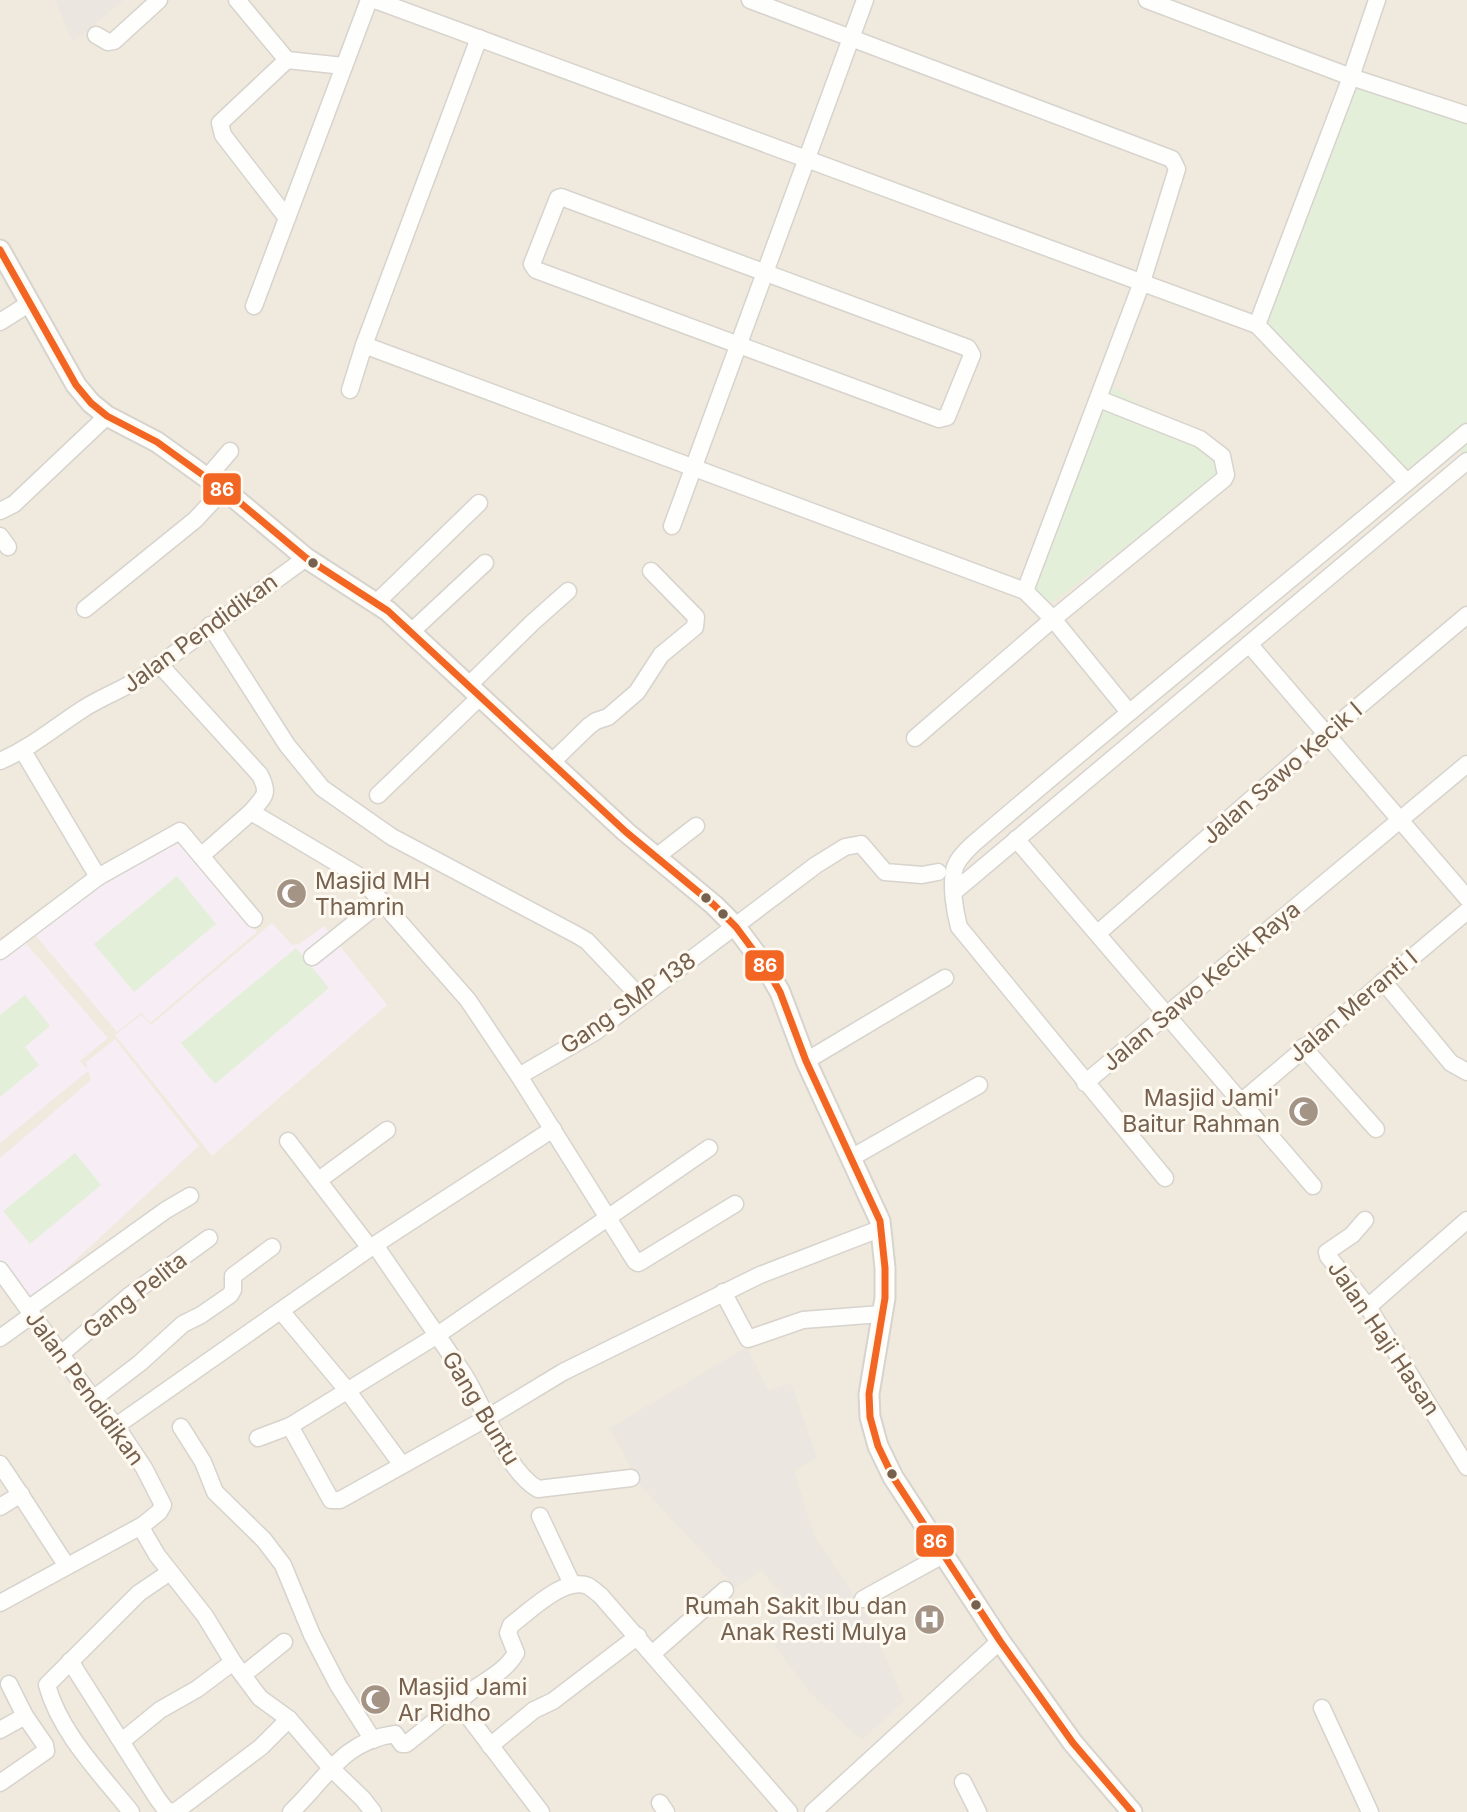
<svg xmlns="http://www.w3.org/2000/svg" width="1467" height="1812" font-family="Inter,sans-serif">
<rect width="100%" height="100%" fill="#f8f6ef"/>
<path fill="#f0e9dd" d="M0 0H54L73 43 124 0H1467V1812H0Z"/>
<g fill="#ebe6df">
<path d="M54 0H124L73 43Z"/>
<path d="M747 1347 768 1390 791 1383 817 1458 794 1471 814 1535 857 1600 871 1624 904 1701 862 1740 812 1695 761 1627 794 1608 761 1570 736 1588 639 1484 610 1428Z"/>
</g>
<g fill="#f6eef4">
<path d="M177 834 205 862 257 932 150 1023 141 1013 117 1032 30 929Z"/>
<path d="M272 923 292 945 299 944 324 926 387 1005 212 1156 115 1035 141 1015 151 1025Z"/>
<path d="M23 940 108 1038 80 1061 87 1069 86 1062 115 1039 199 1146 26 1306 0 1263V1158L91 1080 88 1071 0 1143V959Z"/>
</g>
<g fill="#e4efda">
<path d="M1351 77 1467 115V460L1453 444 1407 482 1257 325Z"/>
<path d="M1110 385 1200 442 1223 472 1053 602 1031 605 1030 585Z"/>
<path d="M177 876 216 924 134 992 94 944Z"/>
<path d="M296 948 329 988 215 1084 181 1043Z"/>
<path d="M25 995 50 1026 25 1047 39 1065 0 1097V1015Z"/>
<path d="M75 1153 101 1185 30 1244 3 1211Z"/>
</g>
<g fill="none" stroke-linecap="round" stroke-linejoin="round">
<defs>
<g id="minor">
<path d="M237 0 287 60 344 66"/>
<path d="M375 0 1257 325"/>
<path d="M750 0 1172 159 1177 169 1142 282 1025 591 1053 619 1128 711"/>
<path d="M1147 0 1351 77 1467 115"/>
<path d="M1377 0 1351 77 1257 325 1407 482"/>
<path d="M96 35 108 42 114 41 159 0"/>
<path d="M479 38 364 345 1025 591"/>
<path d="M561 197 968 348 972 355 947 417 939 419 536 270 532 264 558 198Z"/>
<path d="M287 218 223 135 220 123 287 60"/>
<path d="M254 306 369 0"/>
<path d="M0 322 30 303"/>
<path d="M350 390 364 345"/>
<path d="M206 479 230 451"/>
<path d="M0 511 14 504 107 416"/>
<path d="M672 526 865 0"/>
<path d="M0 536 8 547"/>
<path d="M377 602 479 503"/>
<path d="M85 609 195 520 223 490"/>
<path d="M210 625 287 745 322 788 392 837 577 935 587 941 640 997"/>
<path d="M411 632 485 563"/>
<path d="M1249 644 1467 898"/>
<path d="M160 665 260 775C270 795 264 796 251 812L359 876 468 1000 519 1076 635 1261 638 1263 642 1261 735 1204"/>
<path d="M468 686 532 623 568 591"/>
<path d="M915 738 1053 619 1224 479 1226 475 1222 456 1200 439 1099 399"/>
<path d="M23 751 98 877"/>
<path d="M0 761C31 748 55 727 83 709 103 696 125 689 145 675L306 558"/>
<path d="M551 763 589 726 596 721 608 717 637 692 661 655 695 627 696 617 651 571"/>
<path d="M378 795 480 697"/>
<path d="M1016 839 1313 1186"/>
<path d="M201 856 251 812"/>
<path d="M656 857 696 826"/>
<path d="M955 891 1467 461"/>
<path d="M1098 933 1326 734 1467 615"/>
<path d="M0 951 98 877 180 831 254 919"/>
<path d="M312 957 382 901"/>
<path d="M1383 981 1451 1063 1467 1072"/>
<path d="M1303 1047 1376 1129"/>
<path d="M806 1061 945 978"/>
<path d="M519 1076 595 1032 816 865 845 847 861 844 885 872 922 875 938 872"/>
<path d="M1085 1083 1467 764"/>
<path d="M1241 1102 1467 911"/>
<path d="M288 1141 370 1248"/>
<path d="M851 1158 979 1085"/>
<path d="M1165 1178 959 927C955 912 951 888 954 872 955 861 965 852 972 845 1135 705 1303 571 1467 432"/>
<path d="M319 1180 387 1130"/>
<path d="M1365 1220 1352 1235 1327 1252 1328 1256 1368 1307 1467 1467"/>
<path d="M375 1245C404 1288 434 1330 463 1373 484 1405 505 1470 538 1489L631 1478"/>
<path d="M0 1270 93 1399 116 1426 144 1468 163 1505 159 1512 143 1525V1531L157 1555 205 1616 233 1662 260 1698 289 1719 331 1768 363 1799 373 1812"/>
<path d="M723 1292 748 1339 803 1320 881 1314"/>
<path d="M1368 1307 1467 1220"/>
<path d="M28 1309 166 1210 190 1196"/>
<path d="M281 1311 347 1390 402 1465"/>
<path d="M0 1338 32 1315"/>
<path d="M61 1354 129 1296 209 1238"/>
<path d="M93 1399 140 1363 183 1324 201 1315 230 1295 233 1290V1276L272 1247"/>
<path d="M116 1426 370 1248 553 1129"/>
<path d="M290 1426 331 1500H340L487 1418 563 1372 760 1275 882 1228"/>
<path d="M181 1427 203 1462 215 1492 264 1540 283 1565 312 1635 338 1685 373 1740"/>
<path d="M258 1438 290 1426 436 1336 709 1148"/>
<path d="M0 1464C23 1497 44 1532 67 1566"/>
<path d="M0 1507 21 1494"/>
<path d="M540 1516 572 1584"/>
<path d="M863 1599 943 1555"/>
<path d="M0 1603 143 1525"/>
<path d="M652 1654 725 1590"/>
<path d="M70 1661 157 1798 166 1810 173 1812"/>
<path d="M243 1675 284 1642"/>
<path d="M458 1703 541 1812"/>
<path d="M1322 1708 1370 1812"/>
<path d="M0 1730 25 1716 9 1684"/>
<path d="M122 1741 160 1710 197 1689 233 1662"/>
<path d="M490 1746 534 1710 553 1701 638 1636"/>
<path d="M963 1782 978 1812"/>
<path d="M0 1783 46 1751 45 1745 25 1716"/>
<path d="M660 1803 666 1812"/>
<path d="M131 1812C101 1774 60 1733 47 1685L139 1593 170 1572"/>
<path d="M175 1812 261 1747 289 1719"/>
<path d="M291 1812C327 1778 342 1741 395 1734L402 1744H406C428 1727 449 1709 470 1692 487 1679 505 1672 516 1653L508 1633 511 1625C529 1612 564 1576 588 1586 592 1588 597 1593 601 1596L789 1812"/>
<path d="M813 1812 1000 1641"/>
</g>
<path id="tertiary" d="M0 250 76 385 91 403 107 416 157 442 232 496 306 558 388 611 626 832 714 905 736 927 765 966 780 992 806 1061 880 1221 885 1268V1298L869 1394 870 1417 878 1446 893 1477 1000 1641 1073 1743 1132 1812"/>
</defs>
<use href="#minor" stroke="#d7d3cd" stroke-width="19"/>
<use href="#tertiary" stroke="#d7d3cd" stroke-width="23"/>
<use href="#minor" stroke="#fefefd" stroke-width="16"/>
<use href="#tertiary" stroke="#fefefd" stroke-width="19"/>
<defs>
<path id="bus-1" d="M0 250 76 385 91 403 107 416 157 442 232 496 306 558 388 611 626 832 714 905 736 927 765 966 780 992 806 1061 880 1221 885 1268V1298L869 1394 870 1417 878 1446 893 1477 1000 1641 1073 1743 1132 1812"/>
</defs>
<use href="#bus-1" stroke="#fefaf1" stroke-width="12"/>
<use href="#bus-1" stroke="#f26522" stroke-width="7"/>
</g>
<defs>
<symbol id="mosque-disc" viewBox="-11 -11 22 22"><circle r="9.5" fill="#a49486" stroke="#fefaf1"/><path d="M3.5-4.9A6 6 0 1 0 3.5 4.9A5 5 0 1 1 3.5-4.9Z" fill="#fff"/></symbol>
<symbol id="hospital-disc" viewBox="-11 -11 22 22"><circle r="9.5" fill="#a49486" stroke="#fefaf1"/><path d="M-5-5h3v3.5h4V-5h3V5h-3V1.5h-4V5h-3Z" fill="#fff"/></symbol>
</defs>
<g fill-rule="evenodd">
<use href="#mosque-disc" x="274" y="876" width="35" height="35"/>
<use href="#mosque-disc" x="1286" y="1094" width="35" height="35"/>
<use href="#hospital-disc" x="912" y="1602" width="35" height="35"/>
<use href="#mosque-disc" x="358" y="1682" width="35" height="35"/>
</g>
<g fill="#76604e" stroke="#fefaf1" stroke-width="2.5">
<circle cx="313" cy="563" r="6"/>
<circle cx="706" cy="898" r="6"/>
<circle cx="723" cy="914" r="6"/>
<circle cx="892" cy="1474" r="6"/>
<circle cx="976" cy="1605" r="6"/>
</g>
<g text-anchor="middle" dominant-baseline="central" stroke-width="6" stroke-linejoin="round" paint-order="stroke">
<g font-size="23" fill="#76604e" stroke="#fefaf1">
<text transform="translate(200 633) rotate(-36)">Jalan Pendidikan</text>
<text transform="translate(1282 773) rotate(-41)">Jalan Sawo Kecik I</text>
<text transform="translate(1201 986) rotate(-40)">Jalan Sawo Kecik Raya</text>
<text transform="translate(628 1003) rotate(-35)">Gang SMP 138</text>
<text transform="translate(1353 1006) rotate(-40)">Jalan Meranti I</text>
<text transform="translate(135 1295) rotate(-38)">Gang Pelita</text>
<text transform="translate(1384 1338) rotate(56)">Jalan Haji Hasan</text>
<text transform="translate(85 1388) rotate(54)">Jalan Pendidikan</text>
<text transform="translate(481 1408) rotate(59)">Gang Buntu</text>
</g>
<g font-size="23" fill="#76604e" stroke="#fefaf1" text-anchor="start">
<text x="315" y="881">Masjid MH<tspan x="315" dy="26">Thamrin</tspan></text>
<text x="1280" y="1098" text-anchor="end">Masjid Jami'<tspan x="1280" dy="26">Baitur Rahman</tspan></text>
<text x="907" y="1606" text-anchor="end">Rumah Sakit Ibu dan<tspan x="907" dy="26">Anak Resti Mulya</tspan></text>
<text x="398" y="1687">Masjid Jami<tspan x="398" dy="26">Ar Ridho</tspan></text>
</g>
</g>
<g stroke="#fefaf1" stroke-width="2.5">
<rect x="202" y="472" width="40" height="34" rx="7" fill="#f26522"/>
<rect x="744" y="949" width="41" height="33" rx="7" fill="#f26522"/>
<rect x="915" y="1524" width="40" height="34" rx="7" fill="#f26522"/>
</g>
<g font-size="19" text-anchor="middle" font-weight="bold" fill="#fff">
<text x="222" y="496">86</text>
<text x="765" y="972">86</text>
<text x="935" y="1548">86</text>
</g>
</svg>
